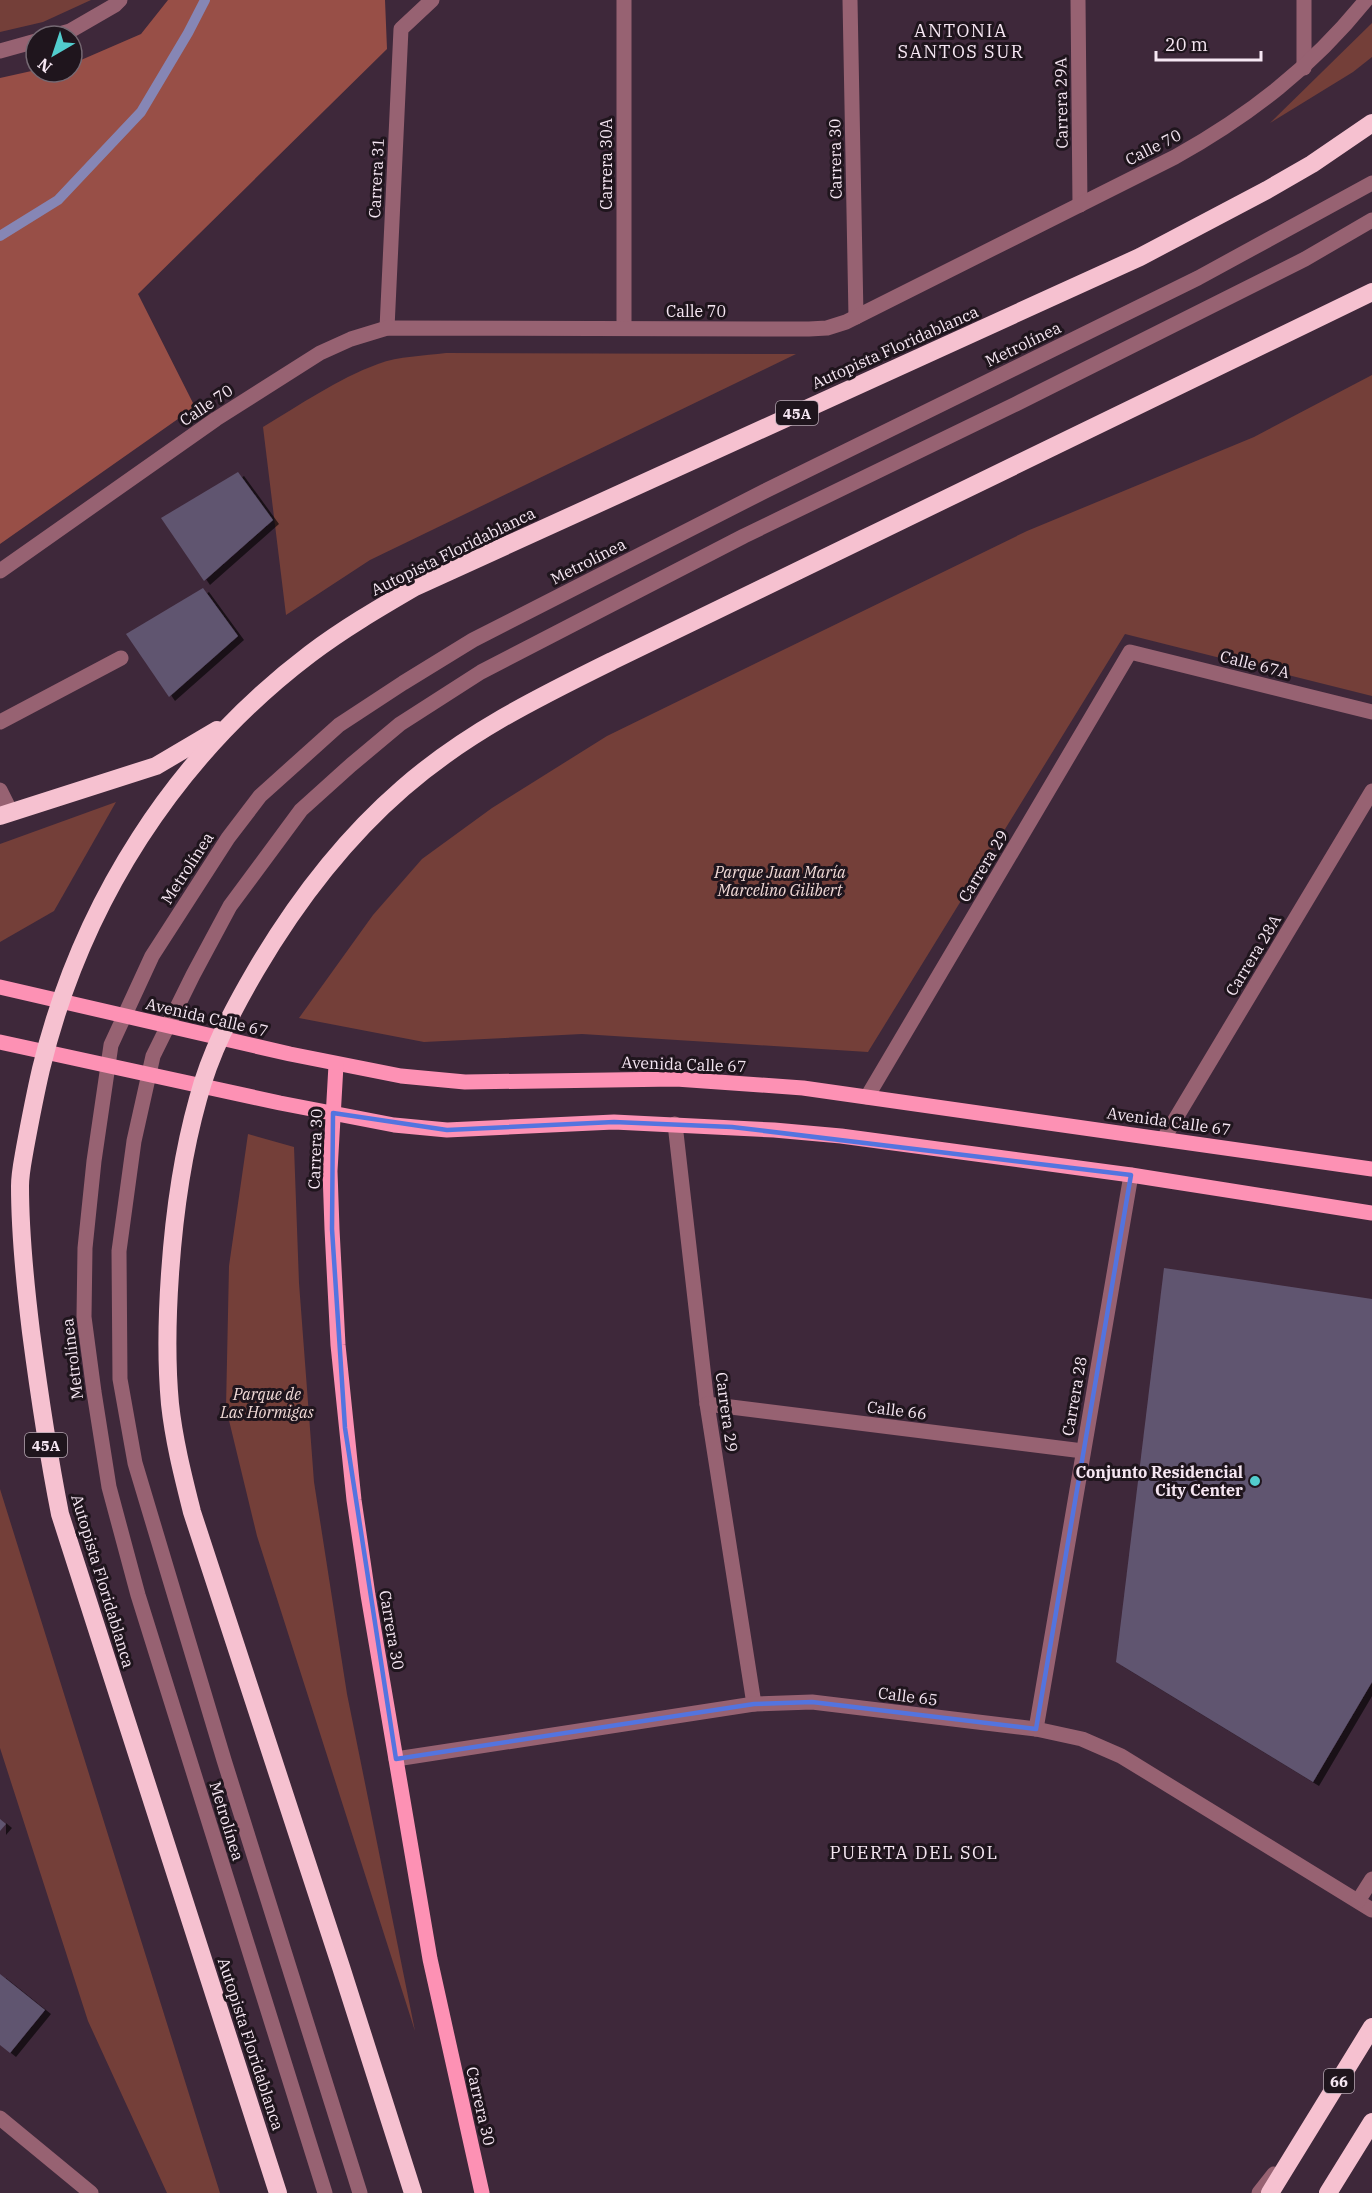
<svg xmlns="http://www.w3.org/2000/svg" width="1372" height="2193" font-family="'IBM Plex Serif',serif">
<defs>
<filter id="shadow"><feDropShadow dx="6" dy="4" stdDeviation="0" flood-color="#0009"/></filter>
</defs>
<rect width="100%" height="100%" fill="#3e283a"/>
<g fill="#743f39">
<path d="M0 0H91L43 22 0 32Z"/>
<path d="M1372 23V57L1353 72 1270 123Z"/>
<path d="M446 353 796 354 370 560 286 615 263 427C300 405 337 379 378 364 399 356 424 356 446 353Z"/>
<path d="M1372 375V696L1125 634 868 1052 582 1034 424 1042 299 1018 373 915 422 859 492 808 607 736 1027 531 1254 437Z"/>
<path d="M116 802 54 911 0 942V844Z"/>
<path d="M248 1134 294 1147 299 1283 314 1482 347 1694 415 2031 257 1536 226 1408 229 1266Z"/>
<path d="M0 1489 189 2094 220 2193H167L88 2021 0 1748Z"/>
</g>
<path fill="#984f47" d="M168 0H385L387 49 138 294 195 407 0 544V78L36 70V72H72V62L81 60 141 34Z"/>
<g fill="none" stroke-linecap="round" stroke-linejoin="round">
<path stroke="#8686b5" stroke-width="10" d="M0 236 58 200 141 112 188 33 205 0"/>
</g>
<g fill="#615570" filter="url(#shadow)">
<path d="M238 472 273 520 204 581 161 518Z"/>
<path d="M203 588 238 636 169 697 126 634Z"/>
<path d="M1164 1268 1372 1299V1682L1313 1782 1116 1662Z"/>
<path d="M0 1819 6 1824 0 1831Z"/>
<path d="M0 1974 45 2010 10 2053 0 2045Z"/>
</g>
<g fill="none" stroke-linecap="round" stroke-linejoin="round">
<g stroke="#976272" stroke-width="15">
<path d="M624 0V328"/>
<path d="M850 0 856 317"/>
<path d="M1078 0 1080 205"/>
<path d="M1304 0V68"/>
<path d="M52 36 70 31 115 5 120 0"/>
<path d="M0 51 36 41"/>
<path d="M387 328 401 29 432 0"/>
<path d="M0 571 216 419 320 353 351 339 387 328 809 329 827 328 846 322 1175 157C1250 115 1312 67 1366 0"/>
<path d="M0 722 121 658"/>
<path d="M0 790 11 812"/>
<path d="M867 1097 1130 652 1372 712"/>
<path d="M675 1124 707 1404 754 1704"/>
<path d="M1164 1138 1372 791"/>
<path d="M707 1404 1083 1451"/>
<path d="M1036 1729 1131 1175"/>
<path d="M396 1759 754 1704 812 1702 1036 1729 1082 1739 1121 1756 1372 1910"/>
<path d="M1358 1901 1372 1879"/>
<path d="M0 2118 91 2193"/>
<path d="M325 2193 138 1595 109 1487 94 1392 84 1317 85 1248 94 1161 111 1045 152 956 228 838 260 796 339 725 403 683 473 640 765 491 1198 278 1372 183"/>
<path d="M360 2193 224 1760 135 1463 120 1379 119 1251 134 1141 153 1056 193 975 230 906 301 810 351 765 400 724 481 672 744 536 1016 404 1305 259 1372 220"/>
<path d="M1259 2193 1274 2174"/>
</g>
<g stroke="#fd91b4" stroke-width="15">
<path d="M0 987 290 1054 401 1076 465 1082 676 1079 803 1088 1372 1169"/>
<path d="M0 1042 280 1103 394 1125 447 1130 614 1122 774 1130 841 1136 1131 1175 1372 1213"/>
<path d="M336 1065 330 1171 332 1229 338 1345 354 1500 368 1595 430 1959 482 2193"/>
</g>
<g stroke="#f6c1d0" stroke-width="18">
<path d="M0 816 156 766 217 730"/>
<path d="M278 2193 60 1514C48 1453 39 1393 31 1332 25 1283 20 1234 20 1186 20 1173 23 1160 25 1148 30 1121 35 1095 41 1069 81 904 174 757 310 654 343 629 379 608 415 587L1140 257 1267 190 1312 164 1372 123"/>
<path d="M413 2193 341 1967 192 1512C183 1476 174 1441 170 1404 166 1361 167 1317 170 1274 174 1215 182 1156 198 1099 210 1053 232 1011 256 970 296 902 343 840 403 788 466 733 537 698 612 661L1372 292"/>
<path d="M1270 2193 1372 2027"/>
<path d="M1328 2193 1372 2122"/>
</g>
</g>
<path fill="none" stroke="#5374df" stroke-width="4.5" stroke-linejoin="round" d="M333 1113 447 1130 614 1122 732 1127 1131 1175 1036 1729 812 1702 754 1704 396 1759 345 1428 332 1229Z"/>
<circle fill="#52cdce" stroke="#1f151d" stroke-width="2" cx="1255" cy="1481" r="6"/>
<g text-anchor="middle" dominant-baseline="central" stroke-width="6" stroke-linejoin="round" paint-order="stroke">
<g fill="#1f151d" stroke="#b6a8b3" stroke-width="1.5">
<rect x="776" y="401" width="42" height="24" rx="4.5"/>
<rect x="25" y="1433" width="42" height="24" rx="4.5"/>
<rect x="1324" y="2069" width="30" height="24" rx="4.5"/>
</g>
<g font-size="15" font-weight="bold" fill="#f6e7f3">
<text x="797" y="413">45A</text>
<text x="46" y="1445">45A</text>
<text x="1339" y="2081">66</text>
</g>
<g font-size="16" fill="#f6e7f3" stroke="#1f151d">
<text transform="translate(1061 103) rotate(-91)">Carrera 29A</text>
<text transform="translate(1153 147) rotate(-27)">Calle 70</text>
<text transform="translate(835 159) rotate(-91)">Carrera 30</text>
<text transform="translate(606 164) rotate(-90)">Carrera 30A</text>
<text transform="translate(376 178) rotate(-87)">Carrera 31</text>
<text x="696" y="311">Calle 70</text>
<text transform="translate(1023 344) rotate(-26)">Metrolínea</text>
<text transform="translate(895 347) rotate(-24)">Autopista Floridablanca</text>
<text transform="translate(206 405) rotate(-34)">Calle 70</text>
<text transform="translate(453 551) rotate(-26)">Autopista Floridablanca</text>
<text transform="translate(588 561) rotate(-27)">Metrolínea</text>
<text transform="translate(1255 664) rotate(14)">Calle 67A</text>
<text transform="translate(983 866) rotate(-59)">Carrera 29</text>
<text transform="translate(187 868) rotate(-57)">Metrolínea</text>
<text transform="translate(1253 955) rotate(-59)">Carrera 28A</text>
<text transform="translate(207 1017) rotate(13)">Avenida Calle 67</text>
<text transform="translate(684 1064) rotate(2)">Avenida Calle 67</text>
<text transform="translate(1169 1121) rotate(8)">Avenida Calle 67</text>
<text transform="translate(315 1149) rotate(-88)">Carrera 30</text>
<text transform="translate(72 1359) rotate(-97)">Metrolínea</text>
<text transform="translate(1074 1396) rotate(-80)">Carrera 28</text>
<text transform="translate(897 1410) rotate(7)">Calle 66</text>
<text transform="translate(727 1412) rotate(82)">Carrera 29</text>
<text transform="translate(103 1581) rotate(73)">Autopista Floridablanca</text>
<text transform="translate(392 1630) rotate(80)">Carrera 30</text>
<text transform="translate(908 1696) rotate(7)">Calle 65</text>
<text transform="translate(227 1821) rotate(73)">Metrolínea</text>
<text transform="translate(251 2044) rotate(72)">Autopista Floridablanca</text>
<text transform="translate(481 2106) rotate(77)">Carrera 30</text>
</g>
<g font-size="16" font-style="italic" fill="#f0d9d6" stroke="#1f151d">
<text x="780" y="872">Parque Juan María<tspan x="780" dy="18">Marcelino Gilibert</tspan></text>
<text x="267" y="1394">Parque de<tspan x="267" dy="18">Las Hormigas</tspan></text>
</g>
<g font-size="16" font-weight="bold" fill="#f6e7f3" stroke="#1f151d" text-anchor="end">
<text x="1243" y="1472">Conjunto Residencial<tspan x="1243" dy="18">City Center</tspan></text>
</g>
<g font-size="18" letter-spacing="1.5" fill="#f6e7f3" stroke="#1f151d">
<text x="961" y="30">ANTONIA<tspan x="961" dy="21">SANTOS SUR</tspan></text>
<text x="914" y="1852">PUERTA DEL SOL</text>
</g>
</g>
<g transform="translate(54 54) rotate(219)"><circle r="28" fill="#1f151d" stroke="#756973" stroke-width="1.5"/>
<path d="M0-4.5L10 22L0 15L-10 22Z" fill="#52cdce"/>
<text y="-9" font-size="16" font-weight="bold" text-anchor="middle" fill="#f6e7f3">N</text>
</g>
<path d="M1156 51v9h105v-9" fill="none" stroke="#f6e7f3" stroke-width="3"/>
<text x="1165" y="51" font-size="18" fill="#f6e7f3" stroke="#1f151d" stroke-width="4.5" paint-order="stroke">20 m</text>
</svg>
